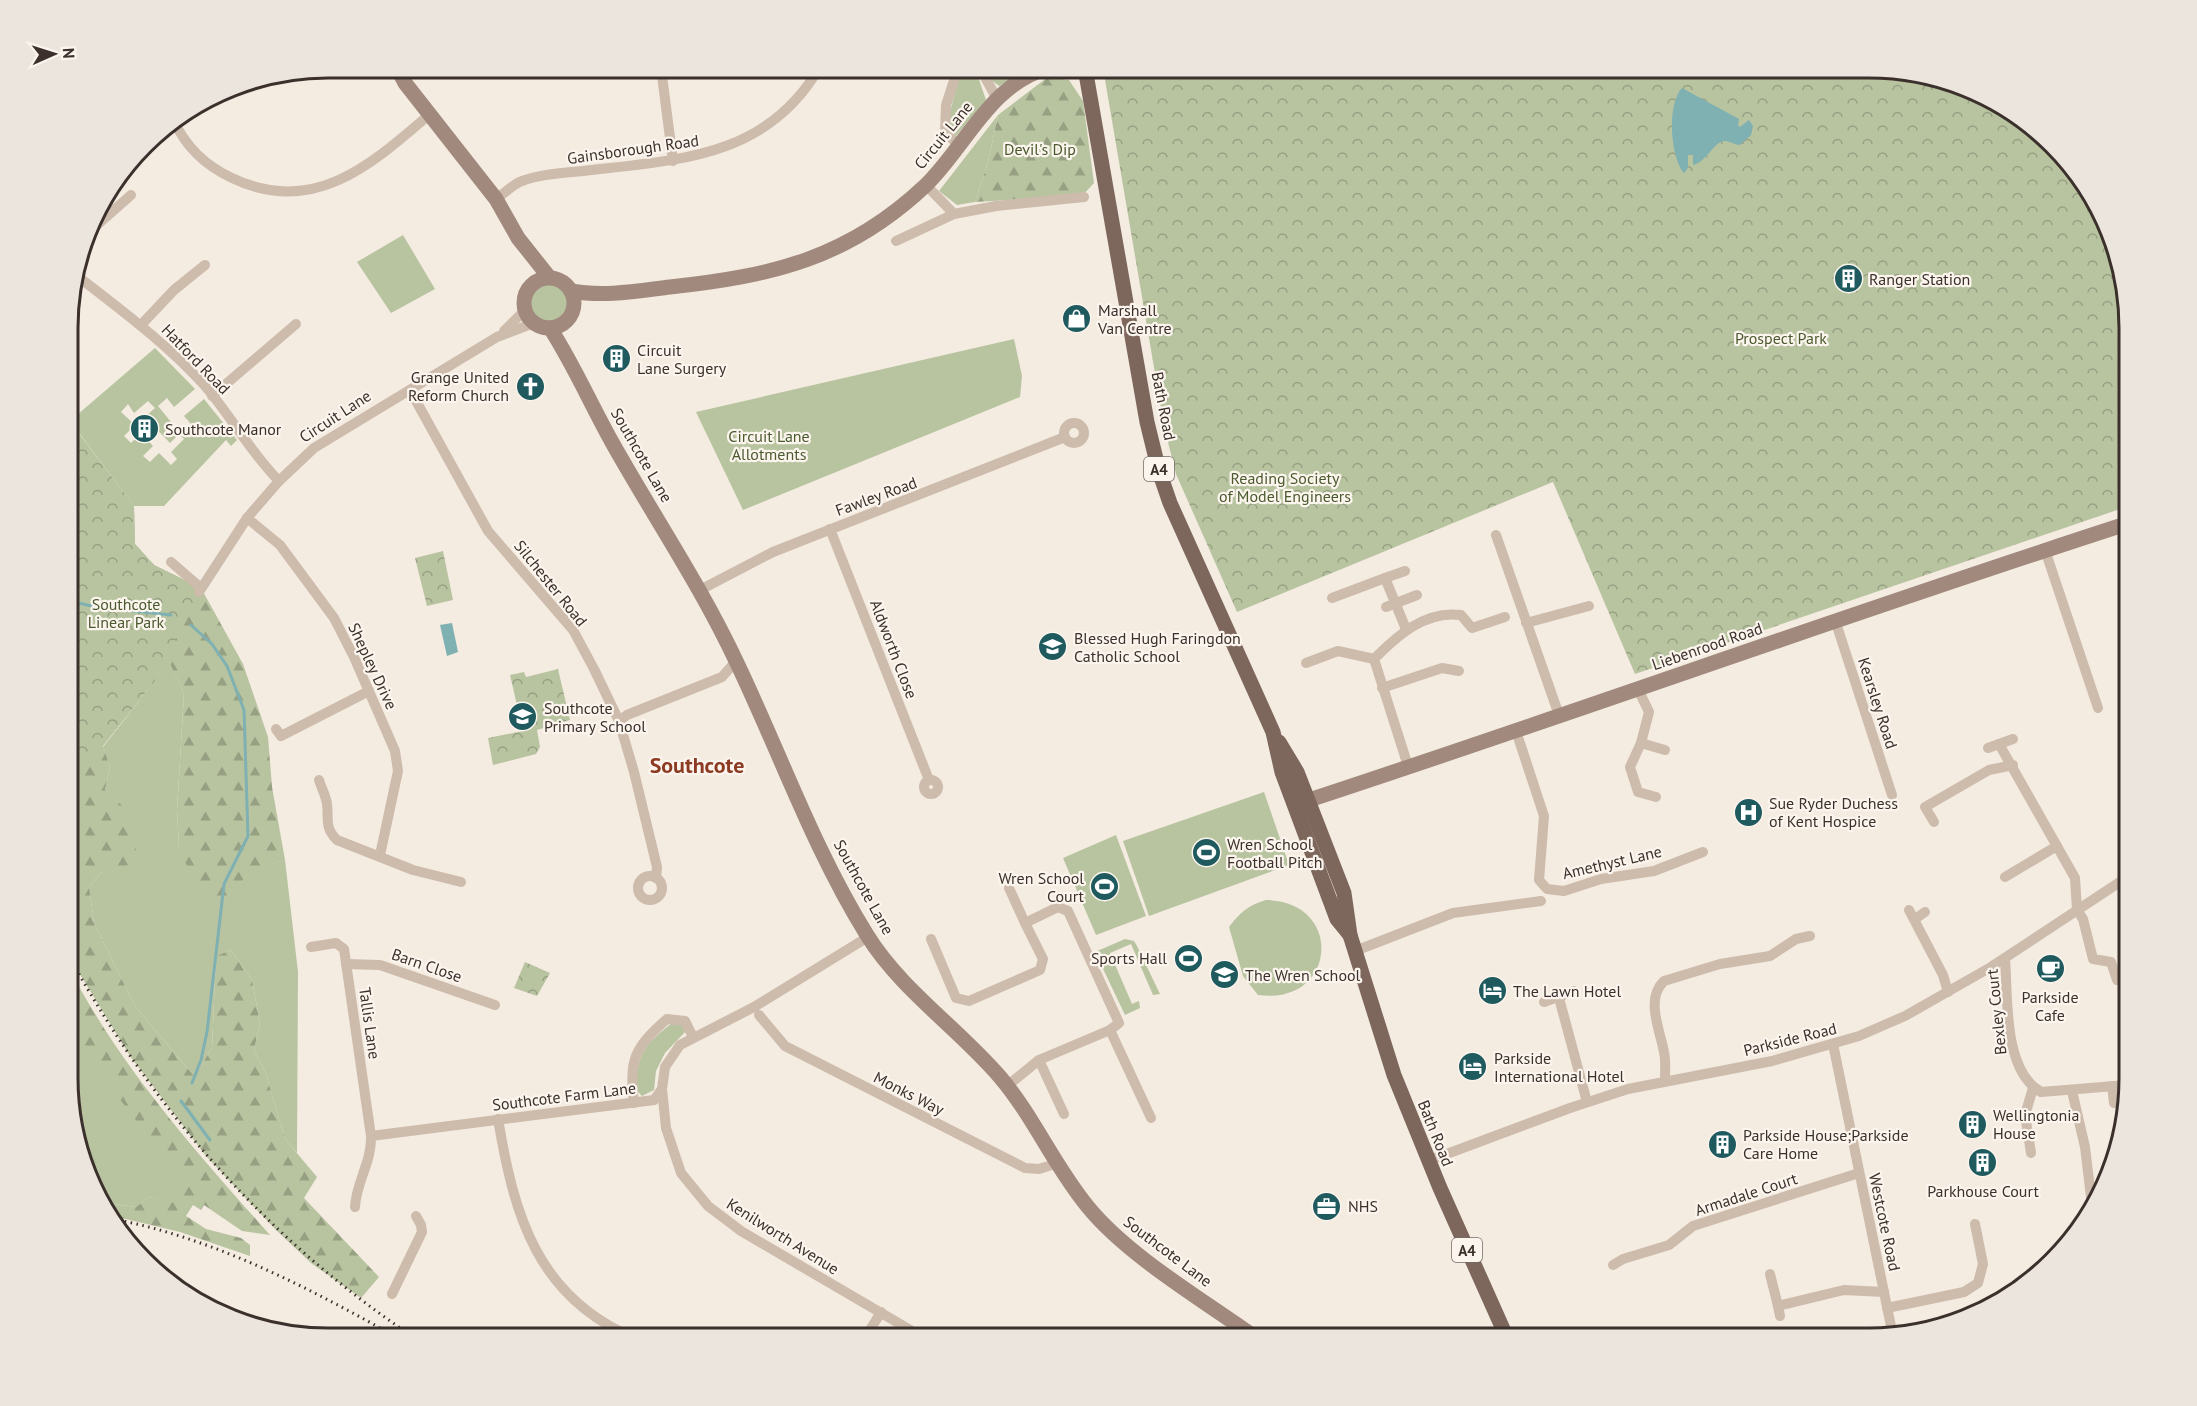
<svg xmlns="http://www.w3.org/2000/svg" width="2197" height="1406" font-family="'PT Sans',sans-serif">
<defs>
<pattern id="forest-firs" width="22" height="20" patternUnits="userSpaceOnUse" patternTransform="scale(1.5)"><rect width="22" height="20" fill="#b8c4a0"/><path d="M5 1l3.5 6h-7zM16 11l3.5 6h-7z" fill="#97a083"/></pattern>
<pattern id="park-crowns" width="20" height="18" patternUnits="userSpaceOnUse" patternTransform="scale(1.5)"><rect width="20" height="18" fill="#b8c4a0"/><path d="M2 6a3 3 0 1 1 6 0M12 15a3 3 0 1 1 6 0" fill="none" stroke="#97a083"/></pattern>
</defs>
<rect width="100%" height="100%" fill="#f4ebe1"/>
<g fill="#b8c4a0" fill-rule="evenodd">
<path d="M961 68H975L986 100 956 136 946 128Z"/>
<path d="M987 68H1033L999 86 990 79Z"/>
<path d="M998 115 988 162 975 202 957 205 939 191Z"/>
<path d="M403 235 435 289 391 313 357 262Z"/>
<circle cx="550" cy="303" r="20"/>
<path d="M1014 339 1022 376 1020 397 743 510 696 412Z"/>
<path d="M155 348 195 389 174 407 167 398 158 406 180 433 191 424 184 416 204 399 237 440 231 446 226 440 164 506H134L70 421ZM148 401 155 408 145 417 170 443 179 434 184 439 171 452 177 459 171 465 159 453 150 462 143 456 153 446 141 433 131 443 124 436 135 425 121 412 128 404 134 413Z"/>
<path d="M167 656 184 694 177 810 179 849 219 905 254 868 285 860 298 972 297 1153 285 1139 266 1074 254 1050 260 1024 252 980 231 950 216 956 212 1048 194 1076 135 1006 94 923 89 886 102 872 105 790 110 767 103 747 154 682Z"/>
<path d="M1264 792 1289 865 1149 916 1123 841Z"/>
<path d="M1116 835 1146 916 1096 935 1063 858Z"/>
<path d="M1266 900C1345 901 1337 1006 1258 995L1243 976 1229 927C1240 912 1249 905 1266 900Z"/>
<path d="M1125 939 1134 941 1137 946 1160 994 1153 995 1131 944 1110 953 1132 1004 1139 1001 1140 1008 1125 1015 1095 952Z"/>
<path d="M70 1023C104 1080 144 1132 188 1182L172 1204 150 1196 136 1207 100 1202 70 1112Z"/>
<path d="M672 1023 682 1024 685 1032 665 1053 656 1071 654 1090 642 1096 635 1089C638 1053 644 1045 672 1023Z"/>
</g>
<g fill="url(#forest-firs)">
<path d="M1048 77 1069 80 1083 101 1094 183 1082 196 975 202 988 162 998 115Z"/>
<path d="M70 422 134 506 135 544 154 565 201 588 243 664 268 737 272 787 285 860 254 869 219 905 203 900 179 849 177 810 184 694 167 657 154 682 103 746 110 767 105 790C134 813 138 825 135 863L102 872 89 886 94 923 135 1006 194 1076 212 1048 216 956 231 950 252 980 260 1024 254 1050 266 1074 285 1139 317 1177 304 1198 379 1277 361 1298 311 1263 275 1229 206 1156 130 1056 70 958Z"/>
<path d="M70 970C122 1069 196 1152 270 1235L242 1231 204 1205 201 1210 193 1205 186 1216 206 1229 241 1238 250 1245V1256L180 1232 109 1215 100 1202 136 1207 150 1196 172 1203 187 1182 150 1139 97 1069 70 1023Z"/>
</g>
<g fill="url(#park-crowns)">
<path d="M1103 68H1869L1952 81 2013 111 2095 198 2129 311V506L1635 674 1553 482 1237 612 1176 474 1164 426Z"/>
<path d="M70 422 134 506 135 544 154 565 201 588 154 682 70 786Z"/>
<path d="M443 551 453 600 427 606 415 558Z"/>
<path d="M558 669 570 720 537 730 540 747 536 754 493 765 488 738 523 731 510 675 524 672 526 677Z"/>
<path d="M525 962 550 973 537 996 514 988Z"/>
</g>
<g fill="#7fb0b2">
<path d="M1682 88 1739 119 1738 125 1740 127 1749 120 1753 126 1751 135 1740 145C1735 145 1730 141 1725 141 1714 141 1707 162 1693 165V155H1688V168L1684 173C1671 159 1666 105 1682 88Z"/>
<path d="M452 623 458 652 447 656 440 625Z"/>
</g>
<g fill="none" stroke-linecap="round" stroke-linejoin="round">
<g stroke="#7fb0b2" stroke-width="3">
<path d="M70 601 96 607 171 615"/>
<path d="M191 625 212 644 227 666 244 710 248 836 224 884 207 1032 201 1060 192 1083"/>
<path d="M181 1101 210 1140"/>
</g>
<g stroke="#cdbbac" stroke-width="10">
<path d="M661 68 673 161"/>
<path d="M958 68 946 105 945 134 959 144"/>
<path d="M980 68 997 99"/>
<path d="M174 121C186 147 206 166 232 178 313 217 371 165 430 114"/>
<path d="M926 185 954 214"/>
<path d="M496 199C504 194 513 184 522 181 544 173 568 173 591 170 681 160 768 156 819 68"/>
<path d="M88 233 131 195"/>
<path d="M896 241 954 214 996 206 1084 197"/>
<path d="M76 275C121 310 166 343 205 386 231 416 251 453 279 481"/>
<path d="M141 325 174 290 205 265"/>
<path d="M504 331 525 310"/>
<path d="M410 390 488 531 573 630 594 669 619 721 634 772 657 867 656 878"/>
<path d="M212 396 296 324"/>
<circle cx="1074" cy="433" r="10"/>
<path d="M247 518 280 545 334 618 354 657 395 751 398 771 380 855"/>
<path d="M830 529 929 780"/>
<path d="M1496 535 1559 715"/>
<path d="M2045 550 2098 708"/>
<path d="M171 562 201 588"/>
<path d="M1385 578 1405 571"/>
<path d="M700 590 773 552 1065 437"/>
<path d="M199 592 247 518 279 481 314 448 497 337 534 323"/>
<path d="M1332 598 1385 578 1406 629"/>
<path d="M1386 607 1417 595"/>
<path d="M1835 620 1892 795"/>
<path d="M1526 623 1589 606"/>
<path d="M1306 663 1338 651 1374 659"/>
<path d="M1382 688 1442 668 1459 671"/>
<path d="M1638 689 1649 712 1641 743 1630 767 1638 792 1656 797"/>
<path d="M619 721 627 715 722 677 736 661"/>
<path d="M276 729 281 736 369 691"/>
<path d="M1516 731 1544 816 1539 880 1547 889 1564 891 1601 879 1654 871 1703 852"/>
<path d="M1641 743 1665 750"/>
<path d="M1999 744 2075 878 2077 910 2083 919 2093 959 2111 962 2117 980"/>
<path d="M1988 748 2013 739"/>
<path d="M1408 766 1374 659C1397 636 1425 610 1461 615L1472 628 1505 617"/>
<circle cx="931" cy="787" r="7"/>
<path d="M319 780C321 787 326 796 327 804 329 819 324 827 337 840L413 870 461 882"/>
<path d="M1934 822 1925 807 1989 770 2013 765"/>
<circle cx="650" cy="888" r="12"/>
<path d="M2005 877 2057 846"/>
<path d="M1009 888 1025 923"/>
<path d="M1909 910 1943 975 1948 992"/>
<path d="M1915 919 1925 912"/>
<path d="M931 939 956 998 969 1001 1040 970 1043 959 1025 923 1058 907 1068 911 1119 1023 1110 1030 1039 1060 1007 1086"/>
<path d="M311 947 336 943 344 949 371 1136"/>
<path d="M1355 951 1453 913 1541 901"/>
<path d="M2005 959C2008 998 2003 1071 2041 1092L2127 1085"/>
<path d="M346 964 380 965 495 1005"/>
<path d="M1559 998 1587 1102"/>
<path d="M1544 1002 1574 991"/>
<path d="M759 1015 785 1046 1025 1168 1039 1169 1058 1163"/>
<path d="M1110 1030 1151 1118"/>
<path d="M1833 1044 1893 1336"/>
<path d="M1039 1060 1064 1114"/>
<path d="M1665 1080C1665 1071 1666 1061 1664 1052 1660 1030 1645 999 1664 981L1720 964 1770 956 1796 939 1810 936"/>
<path d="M2112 1086 2114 1103"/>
<path d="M662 1089 666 1128 681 1173 708 1206 741 1231 924 1338"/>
<path d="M2072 1091 2085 1147 2091 1197 2095 1204"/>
<path d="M634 1103C629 1059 634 1048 667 1019L685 1021 693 1037"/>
<path d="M498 1119C514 1215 537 1297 634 1338"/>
<path d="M2031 1153 2025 1115 2033 1088"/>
<path d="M1428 1161 1570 1108 1628 1089 1772 1061 1859 1036 1905 1016 1991 967 2129 876"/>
<path d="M355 1207C356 1182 372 1162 371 1136L654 1100 662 1089 665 1067 680 1045 754 1007 868 937"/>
<path d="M1613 1265 1623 1259 1669 1245 1693 1226 1859 1173"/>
<path d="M1770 1274 1778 1306"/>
<path d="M392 1294 422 1232 421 1225 416 1216"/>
<path d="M1887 1308 1964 1292 1978 1283 1983 1264 1975 1224"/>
<path d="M1780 1316 1778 1306 1844 1290 1884 1292"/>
<path d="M865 1338 881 1312"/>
</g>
<g stroke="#a18a7d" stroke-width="15">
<path d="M397 68 405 83 496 199 518 238 549 277"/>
<circle cx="549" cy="303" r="25"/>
<path d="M571 291C604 297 637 291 670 287 773 276 849 258 926 185 966 146 990 84 1048 68"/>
<path d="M550 328C574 365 591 405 613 444 654 517 701 586 737 663 780 753 814 850 867 935 901 990 958 1028 1000 1077 1034 1117 1054 1166 1088 1207 1128 1256 1203 1300 1256 1338"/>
<path d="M1297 804C1575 713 1850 613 2129 523"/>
</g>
<g stroke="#7d675c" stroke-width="15">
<path d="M1085 68 1147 422 1159 471 1170 503 1273 732 1282 772 1337 919 1350 935"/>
<path d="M1279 742 1297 772 1344 893 1350 935 1394 1075 1440 1188 1507 1338"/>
</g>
<g stroke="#3b302b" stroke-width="3" stroke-dasharray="1.5 4.5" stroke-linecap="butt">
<path d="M70 958C154 1111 269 1241 415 1338"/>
<path d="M113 1219C214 1238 309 1288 398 1338"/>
</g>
</g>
<defs>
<symbol id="building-disc" viewBox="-11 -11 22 22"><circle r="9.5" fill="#1f5a5e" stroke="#fbf5ee"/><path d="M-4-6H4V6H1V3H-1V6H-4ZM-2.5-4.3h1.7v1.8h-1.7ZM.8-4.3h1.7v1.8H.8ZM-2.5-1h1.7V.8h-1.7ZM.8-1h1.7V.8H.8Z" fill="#fff"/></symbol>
<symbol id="shop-disc" viewBox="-11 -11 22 22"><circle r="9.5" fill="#1f5a5e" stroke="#fbf5ee"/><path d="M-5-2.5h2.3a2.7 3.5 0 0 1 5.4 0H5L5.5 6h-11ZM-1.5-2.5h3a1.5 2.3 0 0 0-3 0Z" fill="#fff"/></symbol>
<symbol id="church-disc" viewBox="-11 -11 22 22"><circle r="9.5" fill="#1f5a5e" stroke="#fbf5ee"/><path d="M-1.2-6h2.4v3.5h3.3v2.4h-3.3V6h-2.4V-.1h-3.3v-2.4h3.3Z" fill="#fff"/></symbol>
<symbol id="school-disc" viewBox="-11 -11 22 22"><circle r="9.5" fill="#1f5a5e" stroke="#fbf5ee"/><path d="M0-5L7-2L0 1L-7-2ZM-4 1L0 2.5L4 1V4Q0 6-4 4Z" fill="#fff"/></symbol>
<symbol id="hospital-disc" viewBox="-11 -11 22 22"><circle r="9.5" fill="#1f5a5e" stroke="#fbf5ee"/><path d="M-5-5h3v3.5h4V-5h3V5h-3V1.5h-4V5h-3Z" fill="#fff"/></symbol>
<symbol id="stadium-disc" viewBox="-11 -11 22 22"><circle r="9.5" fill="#1f5a5e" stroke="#fbf5ee"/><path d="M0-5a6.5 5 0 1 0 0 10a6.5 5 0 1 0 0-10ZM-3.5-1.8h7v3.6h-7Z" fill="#fff"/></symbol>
<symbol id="cafe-disc" viewBox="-11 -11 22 22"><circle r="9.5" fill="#1f5a5e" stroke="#fbf5ee"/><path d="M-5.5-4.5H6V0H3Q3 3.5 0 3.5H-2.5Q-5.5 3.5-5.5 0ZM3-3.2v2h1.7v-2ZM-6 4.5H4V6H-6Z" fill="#fff"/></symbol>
<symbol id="hotel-disc" viewBox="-11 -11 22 22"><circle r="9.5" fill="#1f5a5e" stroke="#fbf5ee"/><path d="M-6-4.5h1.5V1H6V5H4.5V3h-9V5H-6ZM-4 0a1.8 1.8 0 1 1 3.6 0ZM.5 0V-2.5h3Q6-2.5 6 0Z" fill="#fff"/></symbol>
<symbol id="office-disc" viewBox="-11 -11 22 22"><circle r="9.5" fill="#1f5a5e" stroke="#fbf5ee"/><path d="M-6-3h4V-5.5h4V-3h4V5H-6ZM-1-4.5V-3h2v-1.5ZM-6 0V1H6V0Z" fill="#fff"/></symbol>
</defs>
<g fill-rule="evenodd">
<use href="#building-disc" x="1832" y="262" width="33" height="33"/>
<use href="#shop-disc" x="1060" y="302" width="33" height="33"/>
<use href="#building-disc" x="600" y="342" width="33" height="33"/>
<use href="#church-disc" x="514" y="370" width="33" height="33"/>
<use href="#building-disc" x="128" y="412" width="33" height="33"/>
<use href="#school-disc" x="1036" y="630" width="33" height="33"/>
<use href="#school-disc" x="506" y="700" width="33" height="33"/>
<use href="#hospital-disc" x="1732" y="796" width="33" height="33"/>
<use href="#stadium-disc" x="1190" y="836" width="33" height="33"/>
<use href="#stadium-disc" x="1088" y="870" width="33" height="33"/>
<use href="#stadium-disc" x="1172" y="942" width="33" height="33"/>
<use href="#cafe-disc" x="2034" y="952" width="33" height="33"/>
<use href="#school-disc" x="1208" y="958" width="33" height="33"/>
<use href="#hotel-disc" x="1476" y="974" width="33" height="33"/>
<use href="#hotel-disc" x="1456" y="1050" width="33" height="33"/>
<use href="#building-disc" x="1956" y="1108" width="33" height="33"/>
<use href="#building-disc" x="1706" y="1128" width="33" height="33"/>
<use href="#building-disc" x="1966" y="1146" width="33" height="33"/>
<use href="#office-disc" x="1310" y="1190" width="33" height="33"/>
</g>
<g text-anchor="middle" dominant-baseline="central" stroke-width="4.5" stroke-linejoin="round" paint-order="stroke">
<g fill="#fbf5ee" stroke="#756b66" stroke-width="1.5">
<rect x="1144" y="457" width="30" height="24" rx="4.5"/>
<rect x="1452" y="1238" width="30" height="24" rx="4.5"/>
</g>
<g font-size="15" font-weight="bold" fill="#3b302b">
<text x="1159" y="469">A4</text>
<text x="1467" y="1250">A4</text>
</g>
<g font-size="16" fill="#3b302b" stroke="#fbf5ee">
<text transform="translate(943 135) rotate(-51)">Circuit Lane</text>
<text transform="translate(633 149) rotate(-8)">Gainsborough Road</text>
<text transform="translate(196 359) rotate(46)">Hatford Road</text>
<text transform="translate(1164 406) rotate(79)">Bath Road</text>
<text transform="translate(335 416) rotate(-33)">Circuit Lane</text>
<text transform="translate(642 455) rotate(60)">Southcote Lane</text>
<text transform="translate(876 496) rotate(-20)">Fawley Road</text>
<text transform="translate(551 583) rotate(51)">Silchester Road</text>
<text transform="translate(1707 646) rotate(-19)">Liebenrood Road</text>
<text transform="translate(894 649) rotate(69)">Aldworth Close</text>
<text transform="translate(373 666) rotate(65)">Shepley Drive</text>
<text transform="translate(1878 703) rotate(72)">Kearsley Road</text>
<text transform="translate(1612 862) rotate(-13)">Amethyst Lane</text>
<text transform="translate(864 887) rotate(61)">Southcote Lane</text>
<text transform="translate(427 965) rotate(19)">Barn Close</text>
<text transform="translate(1996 1012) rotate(-96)">Bexley Court</text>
<text transform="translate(370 1023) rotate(82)">Tallis Lane</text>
<text transform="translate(1790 1039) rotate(-14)">Parkside Road</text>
<text transform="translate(909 1093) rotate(27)">Monks Way</text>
<text transform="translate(564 1096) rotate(-7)">Southcote Farm Lane</text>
<text transform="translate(1436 1133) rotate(68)">Bath Road</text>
<text transform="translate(1746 1194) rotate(-18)">Armadale Court</text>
<text transform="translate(1885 1222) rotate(78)">Westcote Road</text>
<text transform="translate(783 1236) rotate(32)">Kenilworth Avenue</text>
<text transform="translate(1168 1251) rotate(37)">Southcote Lane</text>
</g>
<g font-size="16" fill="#4a5a2e" stroke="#fbf5ee">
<text x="1040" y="149">Devil's Dip</text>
<text x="1781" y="338">Prospect Park</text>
<text x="769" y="436">Circuit Lane<tspan x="769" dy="18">Allotments</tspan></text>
<text x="1285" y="478">Reading Society<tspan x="1285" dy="18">of Model Engineers</tspan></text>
<text x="126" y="604">Southcote<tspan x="126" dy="18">Linear Park</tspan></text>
</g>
<g font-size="16" fill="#3b302b" stroke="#fbf5ee" text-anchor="start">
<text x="1869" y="279">Ranger Station</text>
<text x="1098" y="310">Marshall<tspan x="1098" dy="18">Van Centre</tspan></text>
<text x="637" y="350">Circuit<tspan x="637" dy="18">Lane Surgery</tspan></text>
<text x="509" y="377" text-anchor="end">Grange United<tspan x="509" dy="18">Reform Church</tspan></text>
<text x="165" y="429">Southcote Manor</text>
<text x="1074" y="638">Blessed Hugh Faringdon<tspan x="1074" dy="18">Catholic School</tspan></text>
<text x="544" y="708">Southcote<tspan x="544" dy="18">Primary School</tspan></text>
<text x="1769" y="803">Sue Ryder Duchess<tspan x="1769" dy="18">of Kent Hospice</tspan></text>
<text x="1227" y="844">Wren School<tspan x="1227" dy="18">Football Pitch</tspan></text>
<text x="1084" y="878" text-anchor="end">Wren School<tspan x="1084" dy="18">Court</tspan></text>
<text x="1167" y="958" text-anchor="end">Sports Hall</text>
<text x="1245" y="975">The Wren School</text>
<text x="1513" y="991">The Lawn Hotel</text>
<text x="2050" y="997" text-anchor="middle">Parkside<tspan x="2050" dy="18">Cafe</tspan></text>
<text x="1494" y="1058">Parkside<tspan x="1494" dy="18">International Hotel</tspan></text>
<text x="1993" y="1115">Wellingtonia<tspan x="1993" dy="18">House</tspan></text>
<text x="1743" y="1135">Parkside House;Parkside<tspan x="1743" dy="18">Care Home</tspan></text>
<text x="1983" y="1191" text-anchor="middle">Parkhouse Court</text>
<text x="1348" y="1206">NHS</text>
</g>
<g font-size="22" font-weight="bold" fill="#8c3b22" stroke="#fbf5ee">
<text x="697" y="765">Southcote</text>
</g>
</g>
<path d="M0 0H2197V1406H0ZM328 78H1869A250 250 0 0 1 2119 328V1078A250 250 0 0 1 1869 1328H328A250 250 0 0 1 78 1078V328A250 250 0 0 1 328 78Z" fill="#ece5de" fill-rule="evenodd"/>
<path fill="none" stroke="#3b302b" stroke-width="3" d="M328 78H1869A250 250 0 0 1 2119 328V1078A250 250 0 0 1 1869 1328H328A250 250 0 0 1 78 1078V328A250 250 0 0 1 328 78Z"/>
<g transform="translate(54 54) rotate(87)" stroke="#fbf5ee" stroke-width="4.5" paint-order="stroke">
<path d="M0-4.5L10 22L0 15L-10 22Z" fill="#3b302b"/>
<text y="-9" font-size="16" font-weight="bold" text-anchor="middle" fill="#3b302b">N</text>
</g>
</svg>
